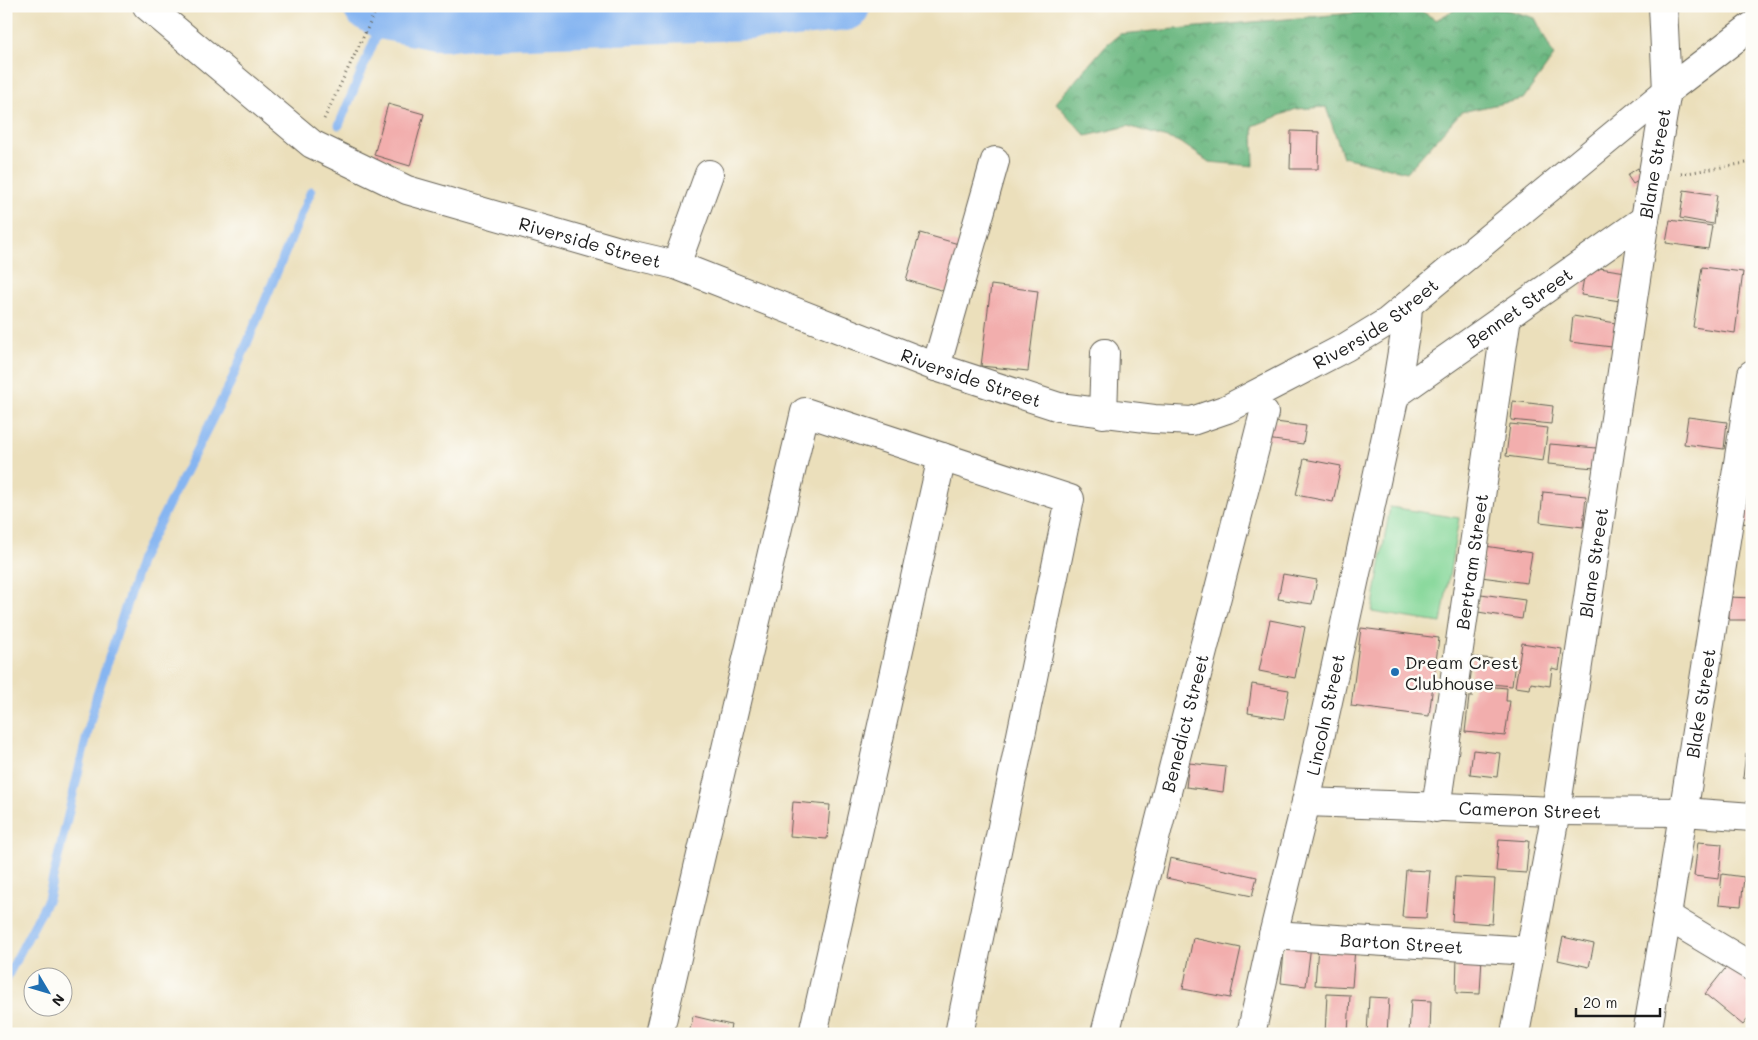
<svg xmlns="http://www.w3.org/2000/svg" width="1758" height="1040" font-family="Mali,sans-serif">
<defs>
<pattern id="forest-crowns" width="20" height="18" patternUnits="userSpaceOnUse" patternTransform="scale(1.25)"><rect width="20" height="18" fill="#6cb881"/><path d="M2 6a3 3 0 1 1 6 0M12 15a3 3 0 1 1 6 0" fill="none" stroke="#589569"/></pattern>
</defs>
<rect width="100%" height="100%" fill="#fdfcf7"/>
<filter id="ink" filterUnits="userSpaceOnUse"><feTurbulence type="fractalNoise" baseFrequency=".02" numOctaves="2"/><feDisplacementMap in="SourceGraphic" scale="10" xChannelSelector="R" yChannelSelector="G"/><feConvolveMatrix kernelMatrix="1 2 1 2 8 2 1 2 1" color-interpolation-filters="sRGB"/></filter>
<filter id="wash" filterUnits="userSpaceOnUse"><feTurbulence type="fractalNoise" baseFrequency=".0096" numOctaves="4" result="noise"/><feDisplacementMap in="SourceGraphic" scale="20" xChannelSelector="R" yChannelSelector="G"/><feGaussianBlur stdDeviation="1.12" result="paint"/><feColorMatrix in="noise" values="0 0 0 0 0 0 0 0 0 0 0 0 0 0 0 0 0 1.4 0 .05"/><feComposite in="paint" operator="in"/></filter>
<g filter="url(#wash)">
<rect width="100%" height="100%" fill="#ebdfbb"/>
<path fill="url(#forest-crowns)" stroke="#446a4e" d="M1408 6H1413L1436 20 1462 6 1507 10 1535 18 1554 56 1523 99 1461 112 1407 172 1343 157 1326 107 1296 109 1253 126 1254 166 1209 162 1180 142 1128 126 1086 136 1056 103 1106 45 1120 34 1376 11Z"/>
<path fill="#85d799" stroke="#507a5a" d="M1390 507 1459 518 1441 623 1372 612Z"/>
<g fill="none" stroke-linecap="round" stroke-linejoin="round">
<g stroke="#86b5f1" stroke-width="9">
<path d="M339 125 385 15"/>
<path d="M6 979 48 899 96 698 141 559 230 384 311 191"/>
</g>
<path stroke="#86b5f1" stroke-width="50" d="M368 6 385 15 441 26 778 14 845 6"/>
</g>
<g id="blocks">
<g fill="#f2aead">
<path d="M388 104 424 114 410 166 374 155Z"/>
<path d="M1291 131 1319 132 1318 169H1290Z"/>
<path d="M1638 168 1644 177 1633 184 1627 175Z"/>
<path d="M1684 190 1717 195 1713 224 1680 218Z"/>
<path d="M1670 220 1712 226 1708 249 1666 243Z"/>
<path d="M920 233 962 245 948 292 906 280Z"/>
<path d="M1586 266 1626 272 1620 301 1581 295Z"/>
<path d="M1702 267 1743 272 1735 333 1693 327Z"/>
<path d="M991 285 1038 291 1028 371 981 366Z"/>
<path d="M1573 316 1616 323 1612 347 1570 342Z"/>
<path d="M1513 401 1553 406 1551 424 1511 420Z"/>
<path d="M1688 417 1727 422 1724 449 1684 444Z"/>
<path d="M1268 421 1306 426 1303 444 1266 439Z"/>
<path d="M1510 424 1548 428 1543 461 1506 456Z"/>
<path d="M1550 444 1597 448 1595 468 1548 464Z"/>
<path d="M1304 459 1341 466 1333 502 1296 495Z"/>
<path d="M1543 492 1586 496 1583 527 1540 522Z"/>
<path d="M1742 499 1752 500V524L1740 523Z"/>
<path d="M1485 546 1532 553 1527 583 1481 577Z"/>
<path d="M1283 574 1317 580 1312 604 1278 599Z"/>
<path d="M1481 594 1525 600 1522 619 1478 612Z"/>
<path d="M1729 597 1752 598V620H1729Z"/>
<path d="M1270 620 1305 627 1295 678 1259 671Z"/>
<path d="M1361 628 1439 638 1429 716 1351 706Z"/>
<path d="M1522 643 1562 649 1559 670 1552 668 1550 686 1531 683 1530 689 1515 687Z"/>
<path d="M1473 657 1515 661 1512 686 1470 682Z"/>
<path d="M1252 684 1289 690 1284 719 1248 713Z"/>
<path d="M1473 685 1507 688 1506 701H1510L1505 736 1465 732 1469 697H1472Z"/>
<path d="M1473 750 1500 753 1497 777 1470 774Z"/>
<path d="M1746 753 1752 754V779L1743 778Z"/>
<path d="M1189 763 1226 767 1223 792 1186 787Z"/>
<path d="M793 802 830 805 827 839 790 836Z"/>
<path d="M1499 839 1529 841 1526 873 1496 871Z"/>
<path d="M1698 842 1722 844 1719 879 1694 876Z"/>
<path d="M1170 858 1257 877 1252 896 1166 878Z"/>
<path d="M1406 870 1430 871 1426 918 1402 917Z"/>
<path d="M1722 874 1744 877 1741 906 1719 904Z"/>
<path d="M1455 877 1495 879 1492 924 1452 921Z"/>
<path d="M1563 937 1594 944 1589 967 1558 960Z"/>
<path d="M1193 938 1241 948 1230 998 1183 989Z"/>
<path d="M1285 942 1311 945 1306 986 1281 983Z"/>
<path d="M1318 946 1355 948 1352 987 1315 985Z"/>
<path d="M1457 955 1482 956 1480 994 1456 993Z"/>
<path d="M1728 965 1752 984V1014L1743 1025 1705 994Z"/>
<path d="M1327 994 1350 995 1348 1034H1325Z"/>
<path d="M1369 997 1389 998 1387 1034H1367Z"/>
<path d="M1411 1000 1431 1001 1430 1034H1409Z"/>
<path d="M693 1016 731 1025 729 1034H689Z"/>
</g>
</g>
</g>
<g filter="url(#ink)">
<use href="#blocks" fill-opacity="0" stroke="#646054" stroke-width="1"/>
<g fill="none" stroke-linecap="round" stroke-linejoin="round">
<defs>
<g id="minor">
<path id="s1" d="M147 6 312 144 407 190 633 255 676 265 936 367 1059 407 1154 419 1192 421 1227 409 1346 347 1387 322 1667 91 1752 26"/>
<path d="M676 265 709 174"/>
<path d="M936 367 995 161"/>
<path id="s2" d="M1395 395 1645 219"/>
<path d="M1103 414 1105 353"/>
<path id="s3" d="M1306 802 1556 811 1684 812 1752 817"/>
<path id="s4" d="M1436 808 1507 316"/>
<path d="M1667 916 1752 967"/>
<path id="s5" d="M1273 935 1530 951"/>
<path d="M659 1034 805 412 1070 499 959 1034"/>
<path d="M813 1034 942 457"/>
<path id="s6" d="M1105 1034 1264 413"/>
<path id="s7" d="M1251 1034 1273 935 1306 802 1395 395 1407 321 1408 305"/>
<path id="s8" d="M1515 1034 1556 811 1645 219 1667 91 1663 6"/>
<path id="s9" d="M1647 1034 1667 916 1752 374"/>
</g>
</defs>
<use href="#minor" stroke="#646054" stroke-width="30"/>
<g stroke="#646054" stroke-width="3" stroke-dasharray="1 4" stroke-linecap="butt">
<path d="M324 119 378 6"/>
<path d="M1681 174 1752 162"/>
</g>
<use href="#minor" stroke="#fff" stroke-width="28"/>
</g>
</g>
<circle fill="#1f6fb2" stroke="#fdfcf7" stroke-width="2" cx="1395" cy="672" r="5"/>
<g text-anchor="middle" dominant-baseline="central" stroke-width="5" stroke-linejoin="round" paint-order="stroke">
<g font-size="18" fill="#1c1c1c" stroke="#fdfcf7">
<text stroke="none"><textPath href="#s8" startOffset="882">Blane Street</textPath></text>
<text stroke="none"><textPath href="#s1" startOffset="511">Riverside Street</textPath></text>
<text stroke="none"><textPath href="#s2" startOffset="152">Bennet Street</textPath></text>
<text stroke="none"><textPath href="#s1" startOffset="1351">Riverside Street</textPath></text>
<text stroke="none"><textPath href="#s1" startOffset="916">Riverside Street</textPath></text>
<text stroke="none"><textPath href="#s4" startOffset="249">Bertram Street</textPath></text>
<text stroke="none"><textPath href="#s8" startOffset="478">Blane Street</textPath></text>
<text stroke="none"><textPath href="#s9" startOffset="335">Blake Street</textPath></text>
<text stroke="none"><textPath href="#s7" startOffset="328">Lincoln Street</textPath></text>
<text stroke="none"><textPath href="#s6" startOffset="321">Benedict Street</textPath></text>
<text stroke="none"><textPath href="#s3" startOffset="224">Cameron Street</textPath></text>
<text stroke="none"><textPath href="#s5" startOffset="129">Barton Street</textPath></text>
</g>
<g font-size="18" fill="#1c1c1c" stroke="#fdfcf7" text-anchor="start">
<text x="1405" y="662">Dream Crest<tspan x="1405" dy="21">Clubhouse</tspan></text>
</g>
</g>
<rect width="1758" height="1040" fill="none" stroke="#fdfcf7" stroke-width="25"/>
<g transform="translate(48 992) rotate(128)"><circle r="24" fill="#fdfcf7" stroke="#a3a29f"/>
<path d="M0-4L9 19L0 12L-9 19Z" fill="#1f6fb2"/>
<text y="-8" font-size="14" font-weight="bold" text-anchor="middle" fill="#1c1c1c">N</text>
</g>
<path d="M1576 1008v8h84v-8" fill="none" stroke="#1c1c1c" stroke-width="2.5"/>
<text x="1583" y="1008" font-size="15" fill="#1c1c1c" stroke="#fdfcf7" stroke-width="4" paint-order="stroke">20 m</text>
</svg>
